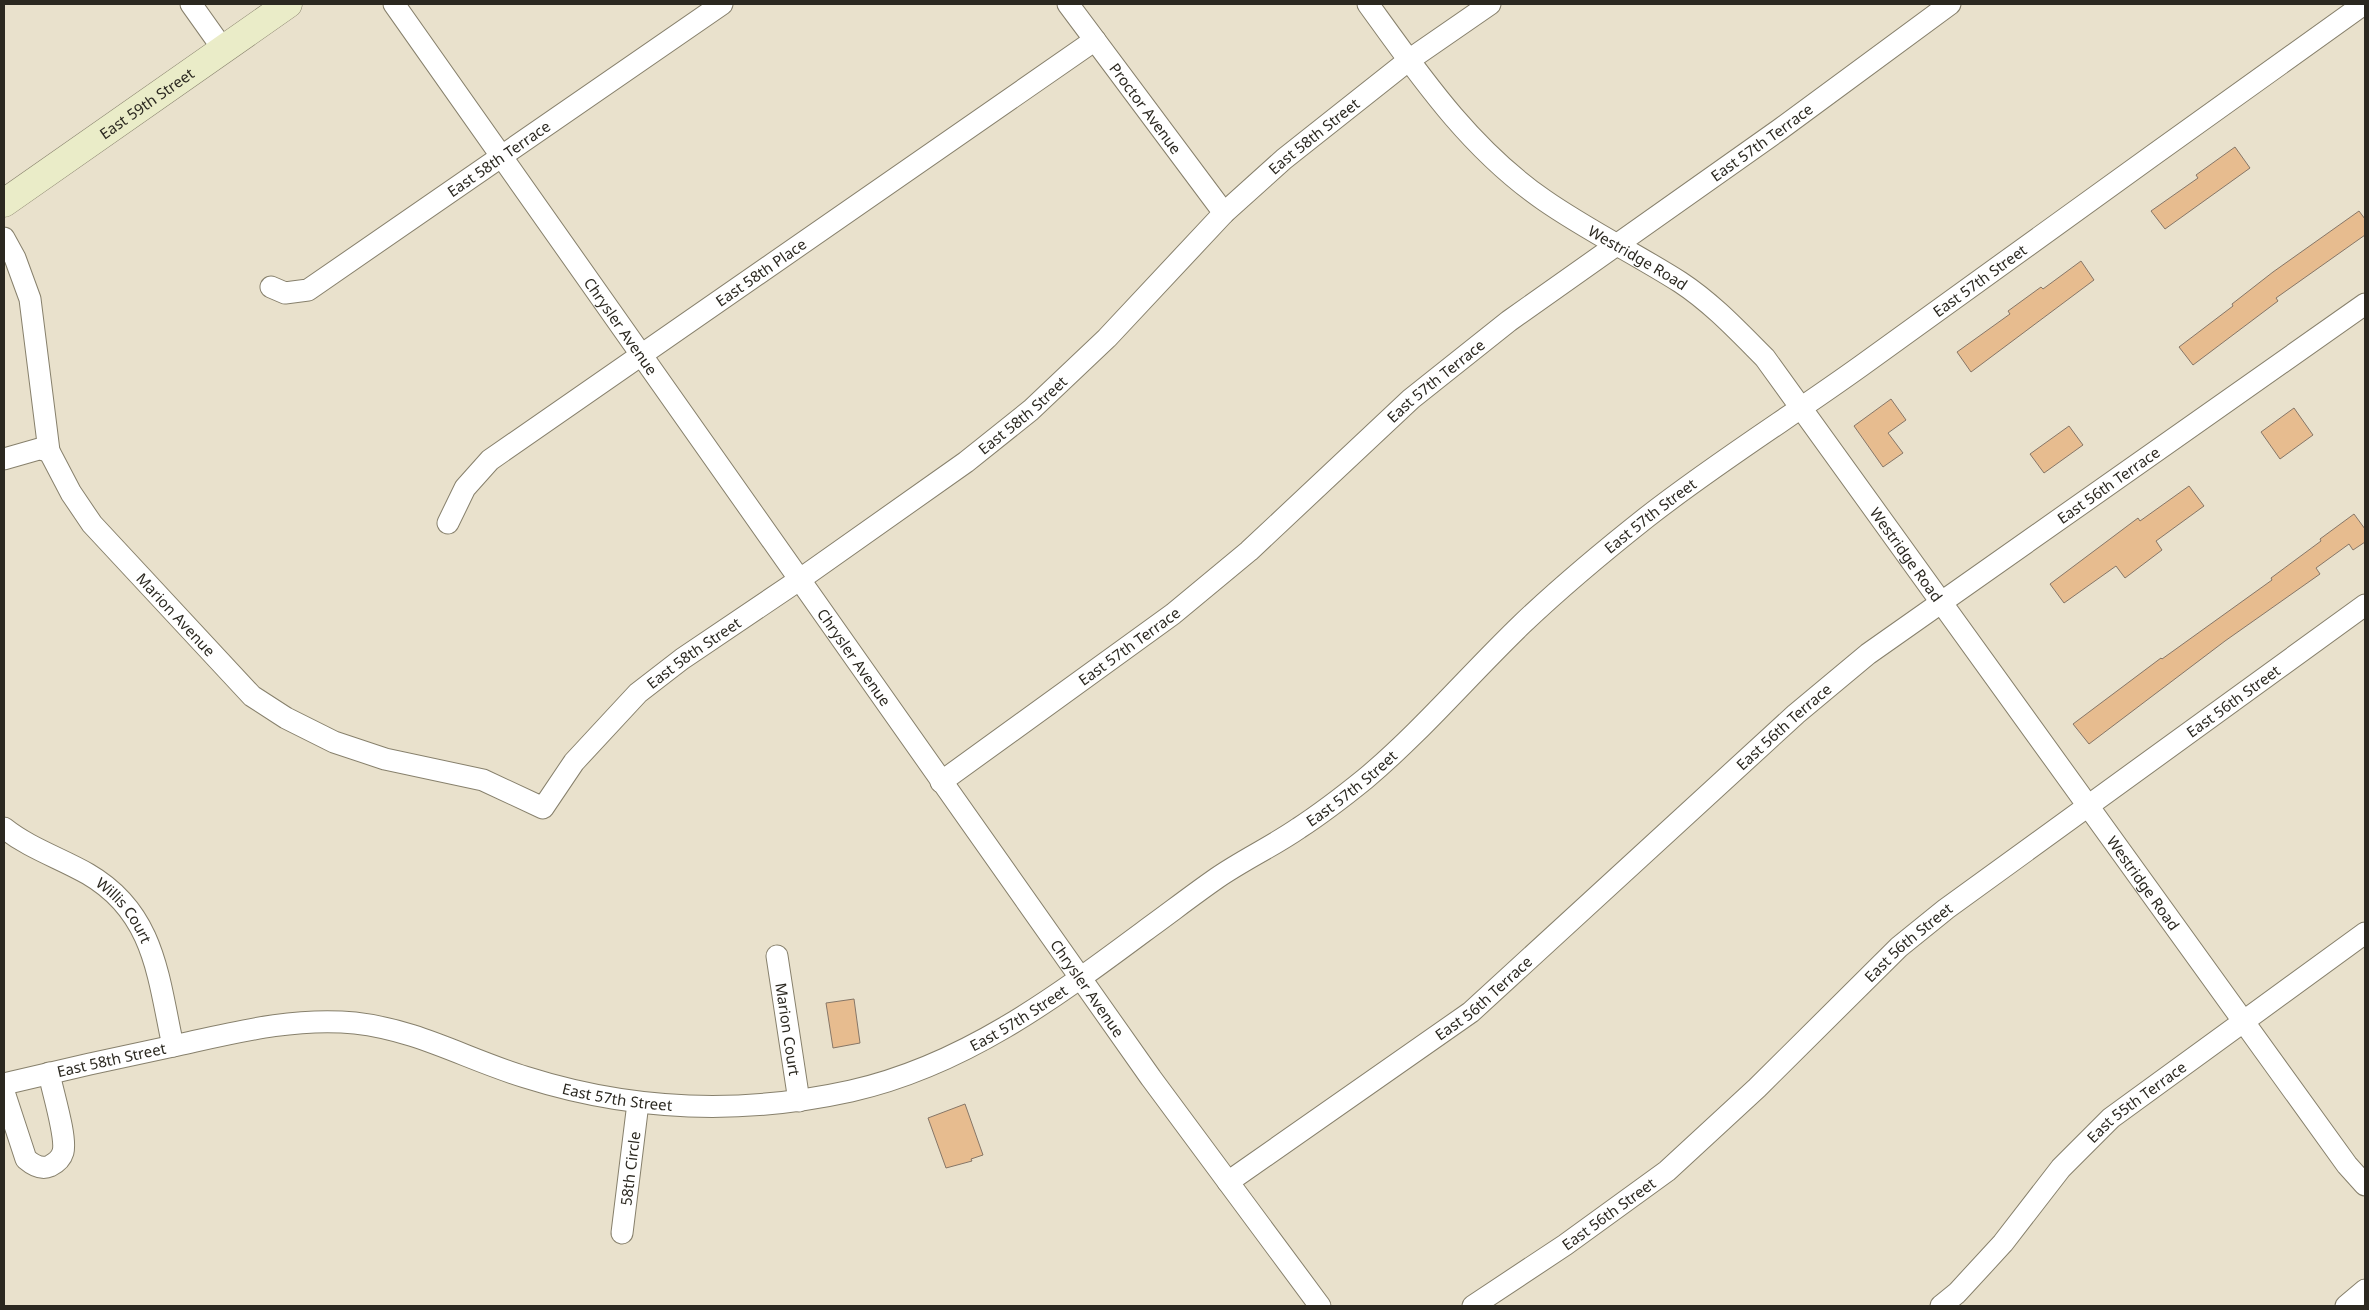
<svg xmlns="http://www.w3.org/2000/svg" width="2369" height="1310" font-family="'Noto Sans',sans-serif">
<rect width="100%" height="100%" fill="#e9e1cc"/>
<g fill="#e7bc8f" stroke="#867667">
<path d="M2235 147 2250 168 2165 229 2151 211 2198 178 2196 175Z"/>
<path d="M2359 211 2365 219V235L2276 298 2278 301 2193 365 2179 347 2233 306 2232 304 2273 272Z"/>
<path d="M2081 261 2094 280 1971 372 1957 352 2010 314 2008 311 2041 287 2043 289Z"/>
<path d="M1891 399 1906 420 1888 433 1903 453 1883 467 1854 426Z"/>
<path d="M2294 408 2313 435 2280 459 2261 432Z"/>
<path d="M2069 426 2083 445 2044 473 2030 454Z"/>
<path d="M2189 486 2204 506 2156 541 2162 550 2125 578 2116 566 2064 603 2050 584 2138 518 2140 521Z"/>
<path d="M2354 514 2365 529V542L2353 550 2349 544 2316 568 2320 574 2225 641 2089 744 2073 724 2161 658 2162 659 2272 580 2271 578 2321 541 2320 539Z"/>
<path d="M854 999 860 1043 833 1048 826 1003Z"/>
<path d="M965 1104 983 1155 971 1159 972 1161 946 1168 928 1118Z"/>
</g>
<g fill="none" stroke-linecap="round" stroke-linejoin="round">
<defs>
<g id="street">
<path d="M191 4 223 49"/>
<path id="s1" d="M394 4 1151 1078 1320 1306"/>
<path id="s2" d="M1068 4 1224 213"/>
<path id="s3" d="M1368 4C1420 76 1470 149 1544 200 1587 230 1636 254 1680 282 1712 303 1738 331 1765 358L2347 1165 2365 1185"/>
<path id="s4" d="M4 238 15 258 30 299 49 451 71 493 92 524 252 696 286 718 334 742 385 759 483 780 543 808 574 762 638 693 682 659 799 580 966 462 1031 410 1107 338 1224 213 1284 159 1409 60 1490 4"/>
<path id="s5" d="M271 287 285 293 308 290 722 4"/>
<path d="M4 459 39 449 49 451"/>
<path id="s6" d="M448 523 465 488 490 460 1095 40"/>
<path id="s7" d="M941 782 1173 614 1249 551 1411 399 1509 321 1779 130 1950 4"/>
<path id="s8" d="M4 828C29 848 60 858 88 874 155 913 158 977 173 1046"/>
<path id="s9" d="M777 956 799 1101"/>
<path id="s10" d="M4 1084C62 1070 120 1057 178 1045 237 1032 295 1017 355 1023 418 1030 466 1059 525 1077 632 1111 742 1115 851 1091 966 1065 1057 996 1150 927 1172 911 1194 894 1217 878 1243 860 1273 846 1299 828 1322 813 1344 796 1365 779 1422 731 1469 675 1522 624 1562 586 1604 551 1647 517 1716 463 1790 417 1861 366 2028 245 2196 124 2364 4"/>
<path d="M4 1092 26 1159C33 1165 41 1170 50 1166 56 1163 61 1159 63 1152 67 1137 52 1090 49 1073"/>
<path id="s11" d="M1228 1182 1471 1012 1796 714 1868 654 2365 304"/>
<path id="s12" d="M622 1233 638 1103"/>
<path id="s13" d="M1473 1306 1565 1245 1667 1171 1757 1088 1899 947 1946 909 2365 605"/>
<path id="s14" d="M1941 1306 1957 1293 2003 1243 2061 1168 2111 1118 2365 933"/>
<path d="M2346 1306 2365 1290"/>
</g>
<g id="secondary">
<path id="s15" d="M4 203 288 4"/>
</g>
</defs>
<use href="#street" stroke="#87806c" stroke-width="23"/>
<use href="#secondary" stroke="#87806c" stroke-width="29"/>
<use href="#street" stroke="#fff" stroke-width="21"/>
<use href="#secondary" stroke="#eaecc8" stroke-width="28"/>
</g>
<g text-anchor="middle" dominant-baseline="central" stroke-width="4" stroke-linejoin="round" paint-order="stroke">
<g font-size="15" fill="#2b2820" stroke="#fff">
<text stroke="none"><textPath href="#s15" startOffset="174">East 59th Street</textPath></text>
<text stroke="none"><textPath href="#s2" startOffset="130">Proctor Avenue</textPath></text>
<text stroke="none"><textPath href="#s4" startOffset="1882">East 58th Street</textPath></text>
<text stroke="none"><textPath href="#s7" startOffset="1042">East 57th Terrace</textPath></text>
<text stroke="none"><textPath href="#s5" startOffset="270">East 58th Terrace</textPath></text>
<text stroke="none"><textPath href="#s3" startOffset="375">Westridge Road</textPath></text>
<text stroke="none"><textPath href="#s6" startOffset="406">East 58th Place</textPath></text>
<text stroke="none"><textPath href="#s10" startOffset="2265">East 57th Street</textPath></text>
<text stroke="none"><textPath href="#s1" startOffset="394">Chrysler Avenue</textPath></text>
<text stroke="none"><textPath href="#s7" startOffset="638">East 57th Terrace</textPath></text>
<text stroke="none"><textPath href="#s4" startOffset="1478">East 58th Street</textPath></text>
<text stroke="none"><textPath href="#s11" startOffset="1125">East 56th Terrace</textPath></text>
<text stroke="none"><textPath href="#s10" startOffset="1860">East 57th Street</textPath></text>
<text stroke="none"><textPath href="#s3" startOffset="780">Westridge Road</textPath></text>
<text stroke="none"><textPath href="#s4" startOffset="428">Marion Avenue</textPath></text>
<text stroke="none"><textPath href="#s7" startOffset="232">East 57th Terrace</textPath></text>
<text stroke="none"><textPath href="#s4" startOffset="1072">East 58th Street</textPath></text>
<text stroke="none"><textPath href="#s1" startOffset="799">Chrysler Avenue</textPath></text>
<text stroke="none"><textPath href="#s13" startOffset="974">East 56th Street</textPath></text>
<text stroke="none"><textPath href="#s11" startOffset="720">East 56th Terrace</textPath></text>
<text stroke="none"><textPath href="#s10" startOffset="1455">East 57th Street</textPath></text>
<text stroke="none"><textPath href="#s3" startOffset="1185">Westridge Road</textPath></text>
<text stroke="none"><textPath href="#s8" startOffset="148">Willis Court</textPath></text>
<text stroke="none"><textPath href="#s13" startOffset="569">East 56th Street</textPath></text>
<text stroke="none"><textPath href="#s1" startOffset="1204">Chrysler Avenue</textPath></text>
<text stroke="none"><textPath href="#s11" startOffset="315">East 56th Terrace</textPath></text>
<text stroke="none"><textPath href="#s10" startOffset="1050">East 57th Street</textPath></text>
<text stroke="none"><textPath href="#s9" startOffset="74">Marion Court</textPath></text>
<text stroke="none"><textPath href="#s10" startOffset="110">East 58th Street</textPath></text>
<text stroke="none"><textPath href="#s10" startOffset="631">East 57th Street</textPath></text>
<text stroke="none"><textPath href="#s14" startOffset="284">East 55th Terrace</textPath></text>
<text stroke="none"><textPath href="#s12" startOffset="65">58th Circle</textPath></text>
<text stroke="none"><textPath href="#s13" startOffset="164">East 56th Street</textPath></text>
</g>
</g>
<rect width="2369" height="1310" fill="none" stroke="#2b2820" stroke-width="10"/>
</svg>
